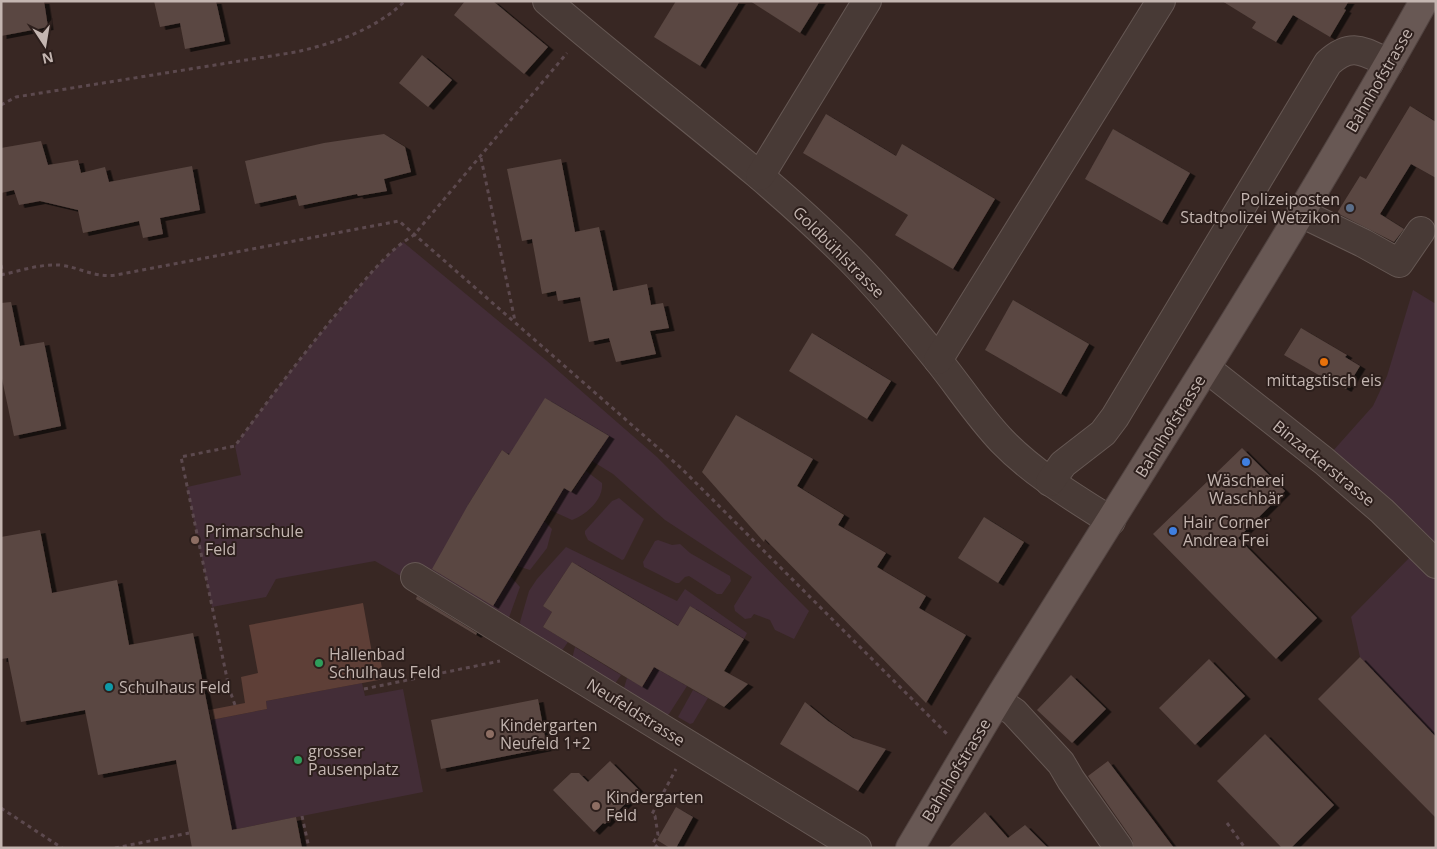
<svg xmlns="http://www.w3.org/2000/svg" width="1437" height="849" font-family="'Open Sans',sans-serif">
<defs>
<filter id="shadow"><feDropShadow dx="5.5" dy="3" stdDeviation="0" flood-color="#0009"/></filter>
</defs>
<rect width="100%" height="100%" fill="#382723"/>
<g fill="#432d37">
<path d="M403 242 547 361 657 457 809 611 794 639 775 630 770 620 754 614 751 618 745 619 735 611 734 606 752 577 665 520 613 474 592 461 609 436 509 455 502 450 468 505 496 600 511 577 520 587 507 623 411 582 375 561 276 579 266 597 212 607 187 487 241 475 235 446C270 397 307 349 346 303 364 282 381 260 403 242Z"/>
<path d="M1413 290 1436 304V737L1360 657 1351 617 1419 548 1324 461 1373 406 1387 376Z"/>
<path d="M586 471 602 483C604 499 586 515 572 520L550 510 564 488 572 492Z"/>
<path d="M619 498 644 519 624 559 622 560 588 540 585 534V531L612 501Z"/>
<path d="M544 521 552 529 547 548 530 570 517 566Z"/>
<path d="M658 540 672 545 680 544 690 553 730 576 731 581 722 594H717L689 576 685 577 679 583H676L644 567 643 562 655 541Z"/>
<path d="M566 547 677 601 685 589 747 633 744 639 690 606 678 626 572 562 543 606 552 612 543 627 568 642 561 652 521 628 520 622 529 591 537 579Z"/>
<path d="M575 647 621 675 614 685 572 659Z"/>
<path d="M654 667 687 686 669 714 666 716 623 691 627 678 642 686Z"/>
<path d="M362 683 365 696 403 689 423 792 232 830 211 720 267 709 266 701Z"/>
<path d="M693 690 708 698 693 723 690 724 678 717Z"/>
</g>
<path fill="#5e3f37" d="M363 603 372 653 379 652 384 679 266 701 267 709 211 720 209 710 245 703 241 677 258 673 249 625Z"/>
<g fill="#5a4742" filter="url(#shadow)">
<path d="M1 1H44L48 27 1 36Z"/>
<path d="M154 1H216L225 41 185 49 180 23 160 27Z"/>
<path d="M465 1H493L548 47 524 74 454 15Z"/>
<path d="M676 1H740L700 66 654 37Z"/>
<path d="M750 1H820L800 33Z"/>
<path d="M1222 1H1349L1344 9 1346 10 1330 37 1293 15 1276 42 1252 28 1256 22Z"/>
<path d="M422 55 452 80 428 107 399 83Z"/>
<path d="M1410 106 1436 122V178L1411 164 1380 214 1404 229 1394 242 1337 213 1360 176 1366 179Z"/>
<path d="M826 114 896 156 902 144 995 199 953 269 895 235 908 215 803 153Z"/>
<path d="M1113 129 1190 173 1162 222 1085 179Z"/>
<path d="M384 134 405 147 411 172 384 179 387 191 358 196 357 194 299 206 296 195 255 204 245 161 324 143Z"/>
<path d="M41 141 48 165 78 160 81 173 105 167 109 182 192 166 200 210 160 218 163 234 143 238 139 221 83 233 78 210 40 201 19 205 14 190 1 193V148Z"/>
<path d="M561 159 575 232 599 227 613 291 647 284 651 305 663 303 669 328 650 331 656 354 616 362 609 338 589 342 580 297 558 301 556 291 542 294 532 239 522 241 507 169Z"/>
<path d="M1013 300 1089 344 1061 394 985 350Z"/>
<path d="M11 302 20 346 44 342 61 426 14 436 1 374V303Z"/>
<path d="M1301 328 1347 355 1345 357 1360 366 1346 389 1330 380 1329 381 1284 355Z"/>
<path d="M812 333 891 381 867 419 789 371Z"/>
<path d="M545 398 609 436 571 492 564 488 493 606 432 569 468 505 502 450 509 455Z"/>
<path d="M736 415 813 459 797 486 844 515 838 525 886 553 877 567 926 596 919 608 966 635 926 703 765 539 764 542 702 472Z"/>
<path d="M1242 448 1285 491 1238 538 1317 618 1276 659 1153 534Z"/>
<path d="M984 517 1024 542 998 583 958 558Z"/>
<path d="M40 530 52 593 117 580 129 645 193 633 232 830 296 817 302 848H192L176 760 98 775 85 710 21 722 8 658 1 659V537Z"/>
<path d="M572 562 678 626 690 606 744 639 724 671 748 684 724 707 654 667 642 687 543 627 552 612 543 606Z"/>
<path d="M417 596 477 633 476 635 416 599Z"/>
<path d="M1360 657 1436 737V818L1318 699Z"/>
<path d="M1209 659 1245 696 1195 745 1159 708Z"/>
<path d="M1071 675 1106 709 1072 743 1037 710Z"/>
<path d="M538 699 547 748 441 769 431 720Z"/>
<path d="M805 702 828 721 853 738 886 749 858 791 780 744Z"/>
<path d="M1265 734 1334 805 1291 848H1282L1217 781Z"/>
<path d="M610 761 639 790 605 824 603 823 594 832 553 790 571 773H579L588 782Z"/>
<path d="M1108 761 1150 816 1174 848H1134L1132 839 1088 776Z"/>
<path d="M676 807 693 817 676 848H670L657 840Z"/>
<path d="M985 812 1008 838 1025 825 1048 848H948Z"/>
</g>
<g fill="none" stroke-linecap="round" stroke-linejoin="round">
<defs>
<g id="minor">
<path d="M547 1C647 88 755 164 848 257 880 289 909 324 937 359 959 386 978 416 1002 441 1034 474 1073 497 1111 521"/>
<path d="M760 176 867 1"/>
<path d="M1301 213 1363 243 1399 263 1421 231"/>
<path d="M938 360 1161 1"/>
<path d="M1206 368 1324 461 1382 511 1436 564"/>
<path d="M1050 482 1063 464 1103 433 1115 417 1328 63C1352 41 1364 52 1389 63"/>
<path d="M415 577 857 848"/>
<path d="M998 701 1014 712 1061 763 1071 780 1119 848"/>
</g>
<path id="major" d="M910 848C940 798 969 747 999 698 1143 467 1291 239 1424 1"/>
</defs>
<use href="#minor" stroke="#665854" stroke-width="30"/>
<use href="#major" stroke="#514340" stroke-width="30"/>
<g stroke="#5c494e" stroke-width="3" stroke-dasharray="4 4" stroke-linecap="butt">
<path d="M1 105 16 97 296 52C335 43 375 30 405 1"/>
<path d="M481 158 515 321"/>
<path d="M1 265 3 274"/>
<path d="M1 275C19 271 40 264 59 265 80 267 93 278 116 275L399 221 681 468 947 734"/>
<path d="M364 689 500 661"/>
<path d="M235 705 229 688 181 457 235 446C271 396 308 348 347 301 368 277 387 251 414 235L567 53"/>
<path d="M1 808 62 848"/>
<path d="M302 816 309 848"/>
<path d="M1227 823 1245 848"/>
<path d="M115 848 189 833"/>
<path d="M658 848 653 843 658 835 655 816 652 814 676 769"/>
</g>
<use href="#minor" stroke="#483a36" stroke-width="28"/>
<use href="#major" stroke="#685854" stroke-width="28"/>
</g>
<circle fill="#5c6f8a" stroke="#2d1f1c" stroke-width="2" cx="1350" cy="208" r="5"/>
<circle fill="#e8710a" stroke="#2d1f1c" stroke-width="2" cx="1324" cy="362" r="5"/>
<g fill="#3f7fe0" stroke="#2d1f1c" stroke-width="2">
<circle cx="1246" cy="462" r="5"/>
<circle cx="1173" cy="531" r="5"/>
</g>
<g fill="#8d6e63" stroke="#2d1f1c" stroke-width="2">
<circle cx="195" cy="540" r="5"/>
<circle cx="490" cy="734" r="5"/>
<circle cx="596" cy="806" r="5"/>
</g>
<g fill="#2e9e5b" stroke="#2d1f1c" stroke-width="2">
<circle cx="319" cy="663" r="5"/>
<circle cx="298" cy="760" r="5"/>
</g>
<circle fill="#0f9aa8" stroke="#2d1f1c" stroke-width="2" cx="109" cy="687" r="5"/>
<g text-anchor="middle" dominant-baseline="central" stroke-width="4" stroke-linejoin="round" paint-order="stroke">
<g font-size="16" fill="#c4b6b1" stroke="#2d1f1c">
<text transform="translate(1379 80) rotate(-60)">Bahnhofstrasse</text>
<text transform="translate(839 252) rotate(45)">Goldbühlstrasse</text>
<text transform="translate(1170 426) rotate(-58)">Bahnhofstrasse</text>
<text transform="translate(1324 463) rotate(39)">Binzackerstrasse</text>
<text transform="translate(636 712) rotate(32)">Neufeldstrasse</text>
<text transform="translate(956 770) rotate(-59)">Bahnhofstrasse</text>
</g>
<g font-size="16" fill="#c4b6b1" stroke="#2d1f1c" text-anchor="start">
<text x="1340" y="199" text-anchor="end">Polizeiposten<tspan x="1340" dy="18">Stadtpolizei Wetzikon</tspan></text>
<text x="1324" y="380" text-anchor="middle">mittagstisch eis</text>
<text x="1246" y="480" text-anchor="middle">Wäscherei<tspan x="1246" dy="18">Waschbär</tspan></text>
<text x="1183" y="522">Hair Corner<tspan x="1183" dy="18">Andrea Frei</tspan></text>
<text x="205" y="531">Primarschule<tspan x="205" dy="18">Feld</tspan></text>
<text x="329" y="654">Hallenbad<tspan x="329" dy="18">Schulhaus Feld</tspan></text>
<text x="119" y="687">Schulhaus Feld</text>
<text x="500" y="725">Kindergarten<tspan x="500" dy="18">Neufeld 1+2</tspan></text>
<text x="308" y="751">grosser<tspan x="308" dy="18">Pausenplatz</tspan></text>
<text x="606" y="797">Kindergarten<tspan x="606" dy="18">Feld</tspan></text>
</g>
</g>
<rect width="1437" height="849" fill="none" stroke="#c4b6b1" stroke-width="5"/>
<g transform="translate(45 45) rotate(168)" stroke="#2d1f1c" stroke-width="4" paint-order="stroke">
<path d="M0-4L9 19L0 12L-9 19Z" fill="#c4b6b1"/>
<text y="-8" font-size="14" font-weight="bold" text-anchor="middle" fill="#c4b6b1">N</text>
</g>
</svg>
